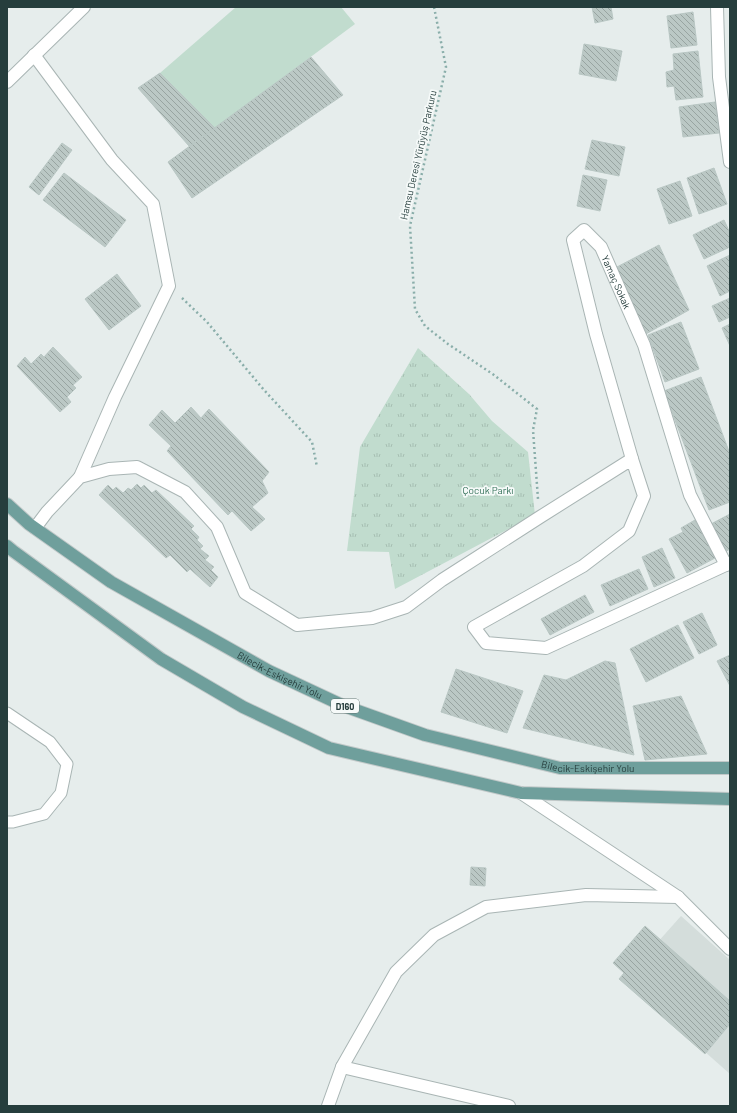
<svg xmlns="http://www.w3.org/2000/svg" width="737" height="1113" font-family="Barlow,sans-serif">
<defs>
<pattern id="park-tufts" width="24" height="20" patternUnits="userSpaceOnUse"><rect width="24" height="20" fill="#c1dcce"/><path d="M3 7l-1-3M5 7V3M7 7l1-3M15 17l-1-3M17 17v-4M19 17l1-3" fill="none" stroke="#a6beb2"/></pattern>
<pattern id="building-back-hatch" width="6" height="6" patternUnits="userSpaceOnUse"><rect width="6" height="6" fill="#bbc8c5"/><path d="M-1 5l2 2M0 0l6 6M5-1l2 2" fill="none" stroke="#98a4a1"/></pattern>
</defs>
<rect width="100%" height="100%" fill="#e6edec"/>
<path fill="#d4dddb" d="M681 916 730 960V1074L624 980Z"/>
<path fill="url(#park-tufts)" d="M418 348 469 394 492 421 528 452 535 515 395 589 389 552 347 551 360 447Z"/>
<path fill="#c1dcce" d="M236 7H341L355 24 215 128 160 73Z"/>
<g fill="url(#building-back-hatch)" stroke="#b9c7c4">
<path d="M592 7H611L613 19 595 23Z"/>
<path d="M693 12 697 45 671 48 667 16Z"/>
<path d="M584 44 622 51 616 81 579 74Z"/>
<path d="M698 51 703 97 676 100 674 86 667 87 666 72 674 70 673 54Z"/>
<path d="M311 57 343 95 192 198 168 162Z"/>
<path d="M160 73 215 128 189 146 138 88Z"/>
<path d="M715 102 719 133 683 137 679 107Z"/>
<path d="M592 140 625 147 619 176 585 169Z"/>
<path d="M62 143 72 150 39 195 29 187Z"/>
<path d="M714 168 727 204 699 214 687 178Z"/>
<path d="M64 173 126 220 105 247 43 200Z"/>
<path d="M583 175 607 180 600 211 577 206Z"/>
<path d="M680 181 692 216 669 224 657 189Z"/>
<path d="M724 220 730 233V247L704 259 693 235Z"/>
<path d="M659 245 689 310 644 335 615 268Z"/>
<path d="M730 255V291L720 296 707 266Z"/>
<path d="M117 274 141 306 109 330 85 299Z"/>
<path d="M730 298V317L719 322 712 306Z"/>
<path d="M681 322 699 369 665 382 648 335Z"/>
<path d="M730 324V346L722 328Z"/>
<path d="M53 347 82 377 73 385 76 388 67 397 71 402 60 412 17 366 25 357 31 364 41 354 44 357Z"/>
<path d="M701 377 730 454V502L709 510 664 391Z"/>
<path d="M191 407 201 418 209 409 269 472 262 481 268 493 252 507 265 519 251 531 232 511 228 515 167 451 171 446 149 425 162 410 175 423Z"/>
<path d="M137 484 141 488 144 485 152 493 156 490 194 526 191 529 199 537 197 540 203 546 200 549 209 556 205 560 214 567 211 570 218 577 210 587 190 569 187 572 170 555 166 558 99 495 108 485 113 490 116 487 123 493 128 488 131 490Z"/>
<path d="M730 514V549L725 552 711 524Z"/>
<path d="M695 520 715 558 687 573 669 539 683 532 681 528Z"/>
<path d="M662 548 675 578 654 587 642 557Z"/>
<path d="M639 569 648 589 610 606 601 585Z"/>
<path d="M585 595 594 612 550 635 541 619Z"/>
<path d="M702 613 717 645 699 654 683 622Z"/>
<path d="M678 625 694 658 646 682 630 649Z"/>
<path d="M730 655V686L717 661Z"/>
<path d="M605 661 615 663 634 755 523 728 544 675 566 680Z"/>
<path d="M456 669 523 691 507 733 441 712Z"/>
<path d="M681 696 707 754 645 760 633 706Z"/>
<path d="M471 867 486 868 485 886 470 885Z"/>
<path d="M645 926 730 1001V1024L705 1054 619 979 624 973 613 963Z"/>
</g>
<g fill="none" stroke-linecap="round" stroke-linejoin="round">
<defs>
<path id="service" d="M7 713 50 742 67 764 61 793 44 814 13 822H7"/>
<g id="minor">
<path d="M717 7 719 77 730 162"/>
<path d="M34 55 112 160 153 204 169 286 115 397 80 477"/>
<path d="M7 82 84 7"/>
<path id="s1" d="M632 459 596 334 573 240 584 230 601 247 644 345 690 495 726 565"/>
<path d="M35 528 47 512 80 477 109 469 137 467 185 492 217 527 245 593 297 625 372 618 406 607 442 580 540 517 632 459 644 496 629 531 583 566 474 627 486 643 546 648 730 563"/>
<path d="M521 793 678 897 730 949"/>
<path d="M342 1067 509 1106"/>
<path d="M328 1106 342 1067 396 972 434 935 486 907 586 895 678 897"/>
</g>
<g id="primary">
<path id="s2" d="M7 504 29 524 111 582 269 671 344 706 425 735 560 768H730"/>
<path d="M7 546 13 551 161 659 243 707 329 748 521 793 730 799"/>
</g>
</defs>
<use href="#service" stroke="#a9b5b4" stroke-width="13"/>
<use href="#minor" stroke="#a9b5b4" stroke-width="14"/>
<use href="#primary" stroke="#c2c9c9" stroke-width="14"/>
<g stroke="#8aaeaa" stroke-width="2.5" stroke-dasharray="2 3" stroke-linecap="butt">
<path d="M434 7 446 67 410 226 415 309 425 326 448 344 494 375 537 409 533 430 538 499"/>
<path d="M182 298 207 322 264 390 312 442 317 467"/>
</g>
<use href="#service" stroke="#fff" stroke-width="11"/>
<use href="#minor" stroke="#fff" stroke-width="12"/>
<use href="#primary" stroke="#6f9f9c" stroke-width="12"/>
</g>
<g text-anchor="middle" dominant-baseline="central" stroke-width="3.5" stroke-linejoin="round" paint-order="stroke">
<rect fill="#f6faf9" stroke="#647675" stroke-width="1" x="331" y="699" width="28" height="14" rx="3"/>
<g font-size="9" font-weight="bold" fill="#263e3d">
<text x="345" y="706">D160</text>
</g>
<g font-size="10" fill="#263e3d" stroke="#f6faf9">
<text transform="translate(418 155) rotate(-77)">Hamsu Deresi Yürüyüş Parkuru</text>
<text stroke="none"><textPath href="#s1" startOffset="304">Yamaç Sokak</textPath></text>
<text stroke="none"><textPath href="#s2" startOffset="323">Bilecik-Eskişehir Yolu</textPath></text>
<text stroke="none"><textPath href="#s2" startOffset="647">Bilecik-Eskişehir Yolu</textPath></text>
</g>
<g font-size="10" fill="#347159" stroke="#f6faf9">
<text x="488" y="490">Çocuk Parkı</text>
</g>
</g>
<rect width="737" height="1113" fill="none" stroke="#263e3d" stroke-width="16"/>
</svg>
